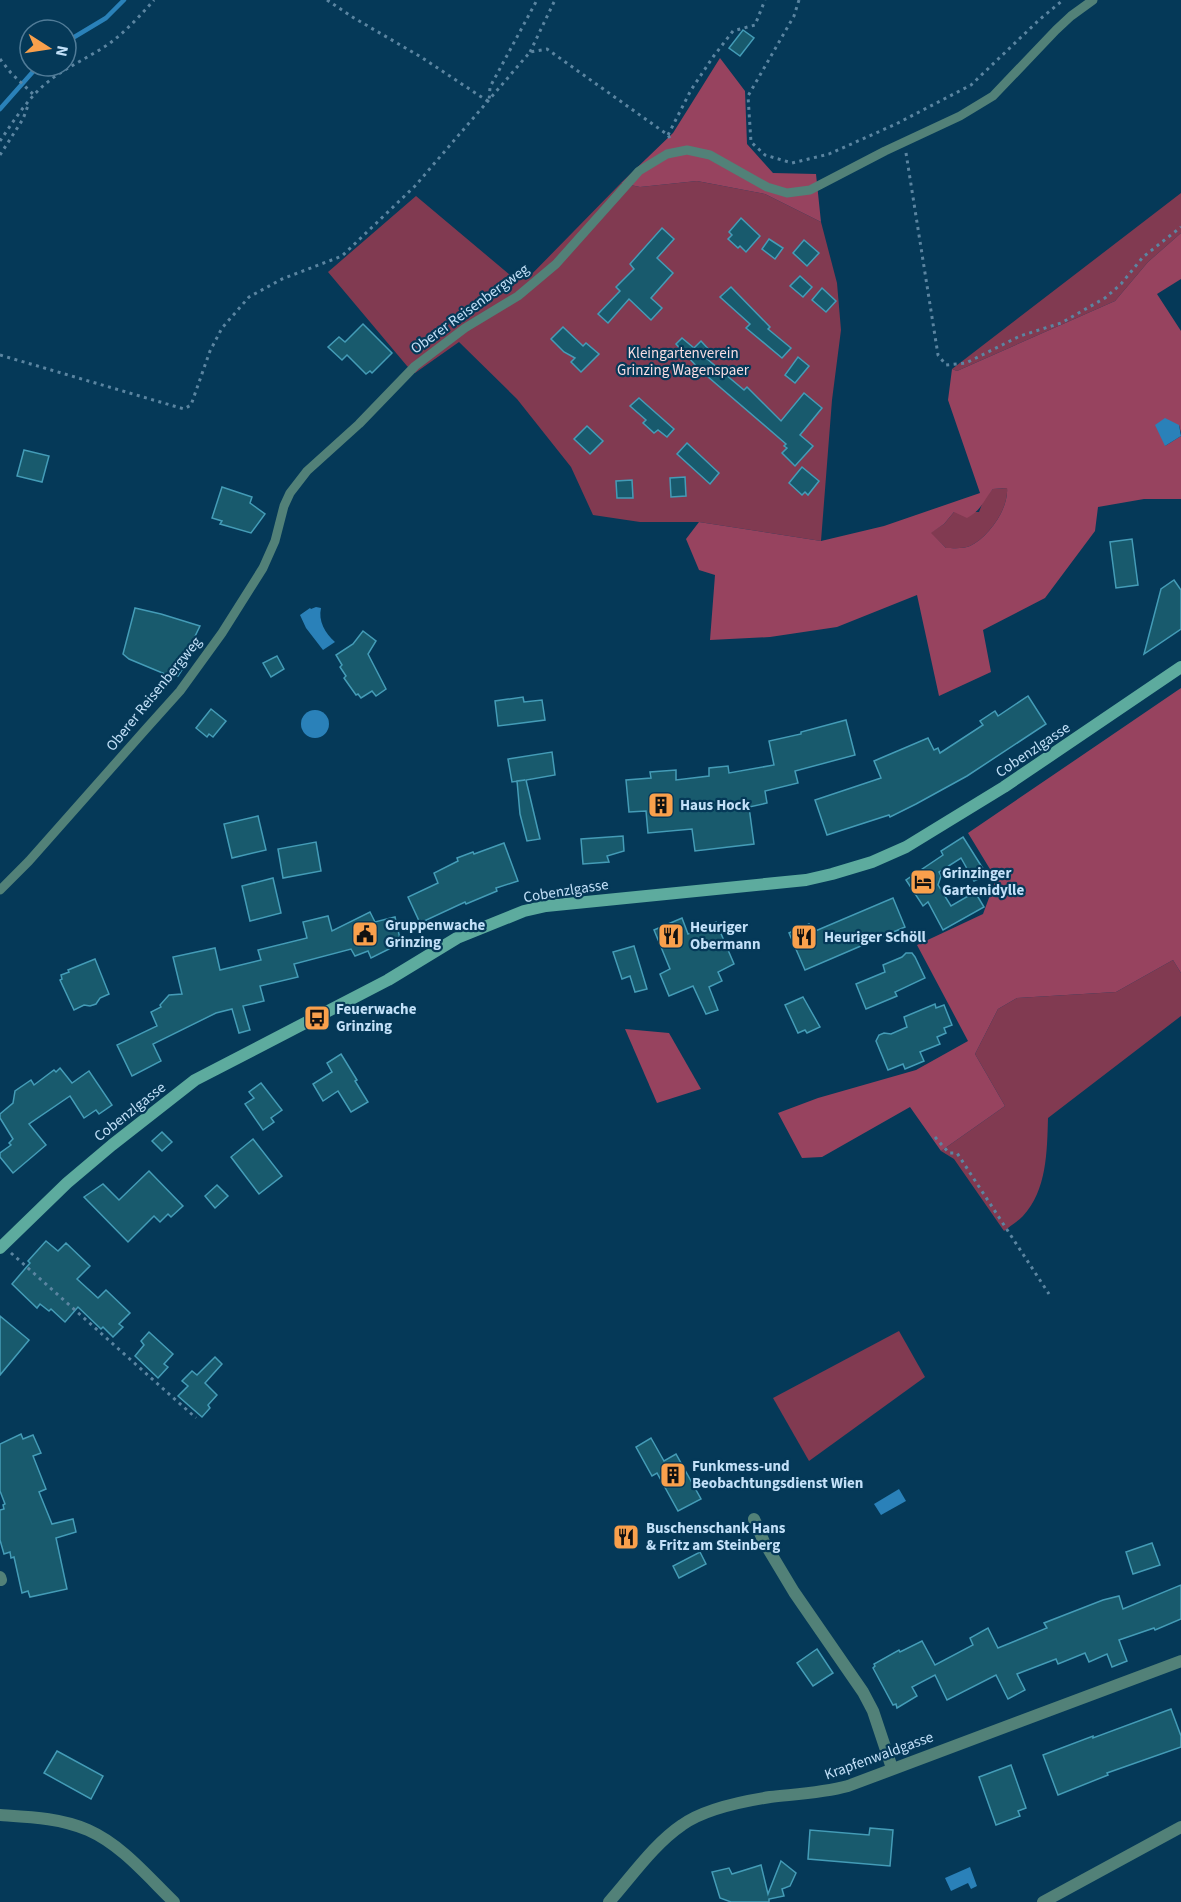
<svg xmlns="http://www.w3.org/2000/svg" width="1181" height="1902" font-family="'Source Sans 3',sans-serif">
<rect width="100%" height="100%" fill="#053958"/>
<g fill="#813a51">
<path d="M697 181 765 194 821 222 837 283 841 330 832 400 821 541 699 522H640L593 515 571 467 517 399 459 342 415 373 407 366 328 272 416 196 510 275 526 280 621 183 640 187Z"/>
<path d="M1181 193V233L1148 262 1115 301 957 371 952 369Z"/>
<path d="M1007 488C1009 508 989 537 970 546 964 549 953 548 946 548L930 533 944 524 954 512H979L984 499 993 489Z"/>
<path d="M1173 960 1181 973V1016L1048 1118C1047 1152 1047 1190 1023 1216 1017 1222 1010 1226 1004 1231L954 1159 941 1151 1005 1106 975 1054 998 1009 1017 998 1116 992Z"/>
<path d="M899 1331 925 1377 809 1461 773 1398Z"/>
</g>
<g fill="#97435f" fill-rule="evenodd">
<path d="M720 58 745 91 747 144 773 173 816 174 821 222 765 194 697 181 640 187 621 183 673 133Z"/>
<path d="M1181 233V279L1157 294 1181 331V433L1179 425 1165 446 1181 436V499H1144L1098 507 1095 531 1045 598 983 630 991 672 939 696 917 595 837 627 770 637 710 640 715 575 699 570 686 539 699 522 821 541 884 526 980 493 948 400 952 369 957 371 1115 301 1148 262ZM1007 488C1009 508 989 537 970 546 964 549 953 548 946 548L931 533 944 524 954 512 967 518C982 510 982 502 993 489Z"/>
<path d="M1181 688V973L1173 960 1116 992 1017 998 998 1009 975 1054 1005 1106 941 1151 910 1107 822 1157 802 1158 778 1113 818 1098 916 1070 968 1041 917 945 983 914 996 879 968 833Z"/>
<path d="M625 1029 669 1033 701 1089 657 1103Z"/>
</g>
<g fill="#2a81b9">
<path d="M1165 418 1179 425 1181 436 1165 446 1155 425Z"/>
<path d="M316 607 321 608C318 621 325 633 335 642L323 650 306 628 300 615 310 608 311 609Z"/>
<circle cx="315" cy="724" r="14"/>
<path d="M899 1489 906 1501 881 1515 874 1504Z"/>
<path d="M970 1867 977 1886 971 1889 968 1883 951 1891 945 1878Z"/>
</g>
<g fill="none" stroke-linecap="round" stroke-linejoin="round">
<g stroke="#2a81b9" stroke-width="4.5">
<path d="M66 42 106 18 124 0"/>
<path d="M0 109 38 66"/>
</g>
</g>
<g fill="#185a6d" stroke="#449cb7" stroke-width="1.5">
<path d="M743 30 754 38 740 56 729 48Z"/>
<path d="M741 218 760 236 746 252 740 246 738 248 728 239 732 235 729 232Z"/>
<path d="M662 228 674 239 657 258 673 273 651 298 662 308 651 320 629 299 608 323 598 314 620 291 616 287 634 269 630 264Z"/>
<path d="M769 239 783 248 775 259 762 249Z"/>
<path d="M804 240 819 253 807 266 793 253Z"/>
<path d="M800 276 812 287 803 297 790 286Z"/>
<path d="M731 287 770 327 768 329 791 348 782 358 746 328 750 324 720 297Z"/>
<path d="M822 288 836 301 826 312 812 300Z"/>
<path d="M363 324 392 353 372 373 370 371 366 374 347 355 342 360 328 347 339 337 345 342Z"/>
<path d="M563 327 583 346 586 343 599 354 581 372 571 362 575 358 564 352 551 339Z"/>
<path d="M682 338 694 348 701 341 712 353 706 358 744 390 747 387 781 421 804 393 822 408 800 435 813 446 795 466 782 453 787 448 784 446 786 444 700 370 676 344Z"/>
<path d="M798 357 809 366 795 383 785 375Z"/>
<path d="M639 398 674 429 667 437 658 430 654 433 643 423 646 420 630 406Z"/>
<path d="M587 426 603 441 590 454 574 439Z"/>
<path d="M687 443 719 473 710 484 677 454Z"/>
<path d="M24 450 49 456 42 482 17 476Z"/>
<path d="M802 467 819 481 808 495 805 492 802 495 789 483Z"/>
<path d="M685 477 686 496 671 497 670 478Z"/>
<path d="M632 480 633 498H617L616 481Z"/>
<path d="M222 487 252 497 250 503 265 514 251 533 220 524 222 521 212 518Z"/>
<path d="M1132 539 1138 585 1116 588 1110 542Z"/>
<path d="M1174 580 1181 590V629L1144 654 1161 589Z"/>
<path d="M135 608 161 614 200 626 185 657 189 659 178 676 173 673 172 677 129 659 123 654Z"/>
<path d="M363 631 376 641 368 654 386 689 376 696 372 691 361 698 358 694 356 695 344 678 346 676 340 667 342 665 336 655 353 644Z"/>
<path d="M277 656 284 669 271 677 263 663Z"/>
<path d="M1028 696 1046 724 967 776 916 804 890 817 889 815 827 835 815 800 881 778 874 761 928 738 934 750 938 748 940 753 983 725 980 721 995 711 998 716Z"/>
<path d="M523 697 524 702 542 700 545 720 498 726 495 701Z"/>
<path d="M211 709 226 721 213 737 209 734 207 737 196 728Z"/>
<path d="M846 720 855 755 795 771 798 783 765 791 767 803 749 807 754 844 695 851 692 829 648 833 646 811 629 812 626 780 651 778 650 772 676 770V780L709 776V768L728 766 729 773 774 765 769 741 801 734V732Z"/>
<path d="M552 752 555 775 526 780 540 839 527 841 520 814 517 781 525 780 512 782 508 759Z"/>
<path d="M258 816 266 850 232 858 224 824Z"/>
<path d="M623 836 624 851 607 856 609 862 583 864 581 839Z"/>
<path d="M963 837 987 875 974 881 961 858 939 872 941 876 938 885 951 906 975 892 984 907 943 930 928 902 923 906 906 880 943 855 941 851Z"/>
<path d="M316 842 321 871 283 878 278 849Z"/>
<path d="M504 843 518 881 496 888 497 891 466 904 465 902 420 923 408 897 438 883 434 873 458 861 457 858 473 852 474 854Z"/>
<path d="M273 878 281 913 250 921 242 886Z"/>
<path d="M893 898 905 927 805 970 789 933 809 924 813 932Z"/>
<path d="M370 912 375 922 395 917 401 943 371 958 368 951 355 956 351 949 294 964 298 977 260 986 264 1001 243 1006 250 1030 239 1033 232 1009 216 1013 153 1044 161 1061 132 1076 117 1045 157 1026 151 1012 161 1007 160 1005 169 995 182 994 173 957 215 948 220 970 261 960 258 950 307 938 303 922 328 916 332 931Z"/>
<path d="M682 918 688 934 716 922 734 964 718 972 722 981 709 987 718 1010 706 1014 693 986 669 996 660 974 670 969 654 930Z"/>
<path d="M634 946 647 989 635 992 630 976 622 979 613 952Z"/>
<path d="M906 953H912L915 957 925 978 895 992 897 996 866 1009 856 984 885 972 883 965 902 957Z"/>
<path d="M95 959 109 994 100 998 96 1004 90 1006 84 1005 74 1010 60 980 62 979 61 975 69 972 68 970Z"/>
<path d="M803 997 820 1027 807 1033 805 1030 798 1033 785 1005Z"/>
<path d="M935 1004 936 1008 944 1005 952 1025 944 1028 946 1033 937 1037 940 1044 920 1052 924 1061 905 1069 903 1064 888 1070 876 1041 879 1035 884 1033 891 1034 907 1027 904 1017Z"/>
<path d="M341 1054 357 1080 355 1081 368 1102 351 1112 338 1091 323 1101 313 1084 332 1072 327 1063Z"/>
<path d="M60 1068 72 1083 89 1071 112 1105 99 1114 96 1110 84 1118 70 1096 29 1124 46 1145 13 1173 0 1157V1153L11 1145 9 1143 13 1139 0 1118V1114L13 1103 15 1091 31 1080 34 1085 54 1070 56 1072Z"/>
<path d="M261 1083 282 1110 271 1118 274 1122 263 1130 245 1104 254 1098 249 1092Z"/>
<path d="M162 1132 172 1142 162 1151 152 1141Z"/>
<path d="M253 1139 282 1176 259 1194 231 1157Z"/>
<path d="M149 1171 183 1206 171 1217 168 1214 160 1222 154 1216 128 1242 84 1197 103 1184 119 1200Z"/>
<path d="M217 1185 228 1196 215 1208 205 1196Z"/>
<path d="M46 1241 58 1251 66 1243 90 1266 77 1279 98 1298 106 1290 130 1313 119 1324 123 1327 113 1337 103 1327 101 1329 78 1307 65 1322 51 1309 49 1311 40 1304 37 1308 12 1284 30 1263 28 1261Z"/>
<path d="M0 1316 29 1340 0 1375Z"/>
<path d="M149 1332 173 1354 164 1364 168 1367 158 1378 135 1356 144 1345 141 1341Z"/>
<path d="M215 1357 222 1364 205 1383 217 1395 208 1405 210 1408 202 1417 178 1396 188 1386 182 1381 192 1371 197 1375Z"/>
<path d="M21 1434 23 1439 33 1435 41 1453 33 1456 46 1489 39 1492 52 1524 73 1519 76 1532 56 1538 67 1589 30 1597 28 1591 22 1593 14 1557 11 1558 10 1552 4 1554 0 1540V1510L4 1509 3 1505 5 1504 0 1491V1444Z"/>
<path d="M651 1438 664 1461 676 1454 701 1499 678 1511 657 1473 652 1476 636 1447Z"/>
<path d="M1152 1543 1160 1565 1133 1574 1126 1552Z"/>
<path d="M700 1552 706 1564 679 1578 673 1566Z"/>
<path d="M1181 1585V1619L1155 1630 1154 1628 1119 1640 1127 1661 1112 1667 1107 1654 1089 1662 1085 1653 1058 1664 1056 1659 1017 1674 1025 1690 1008 1699 996 1675 947 1700 935 1675 912 1687 917 1696 897 1708 896 1704 893 1705 873 1668 875 1666 874 1664 899 1650 900 1652 922 1641 935 1665 973 1645 970 1638 988 1628 998 1648 1047 1628 1044 1623 1103 1600 1119 1596 1123 1609Z"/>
<path d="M817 1649 833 1673 813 1686 797 1663Z"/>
<path d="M1171 1709 1181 1736V1747L1107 1773 1108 1775 1058 1795 1043 1755 1093 1736V1738Z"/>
<path d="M57 1751 103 1776 91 1799 44 1773Z"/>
<path d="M1011 1765 1026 1808 1018 1811 1020 1816 996 1825 979 1777Z"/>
<path d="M870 1828 893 1830 890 1866 808 1859 810 1830 869 1835Z"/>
<path d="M781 1861 796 1873 790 1886 782 1889 784 1896 769 1899V1902H731L720 1898 712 1872 729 1868 732 1874 761 1865 768 1894Z"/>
</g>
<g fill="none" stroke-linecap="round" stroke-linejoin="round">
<g stroke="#5b85a1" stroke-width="3" stroke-dasharray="3 4.5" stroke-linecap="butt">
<path d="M327 0 354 18 421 57 489 102 490 87 537 0"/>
<path d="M799 0 794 16 748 96 751 142 765 155 792 163 829 154 896 124 971 85 1039 20 1063 0"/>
<path d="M530 52 555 0"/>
<path d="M0 59 11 73 34 95"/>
<path d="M668 135 691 90 713 57 733 31 755 25 765 0"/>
<path d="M0 141C13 122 26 101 43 86 63 68 89 58 110 43 126 31 141 15 154 0"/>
<path d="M906 153 938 355 946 365 966 363 1020 336 1061 323 1105 298 1121 284 1143 257 1181 227"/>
<path d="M0 155 23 119 29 103"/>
<path d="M0 355 184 409 191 405 210 351 222 328 249 297 282 279 342 256 415 186 530 52 547 49 668 135 672 142"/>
<path d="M935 1137 949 1153H957L1049 1294"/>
<path d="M11 1253 196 1418"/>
</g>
<path stroke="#528178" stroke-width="9" d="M0 890 29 861 145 730 180 691 222 633 263 568 275 541 284 506 290 493 307 471 359 424 415 366 465 328 518 296 556 264 639 171 667 154 687 150 710 155 767 187 787 193 810 190 885 151 960 116 993 96 1056 30 1071 16 1093 0"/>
<g stroke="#528178" stroke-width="12">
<path d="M754 1519 764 1542 794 1592 863 1692 873 1711 892 1768"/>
<path d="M0 1577 1 1580"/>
<path d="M0 1815C30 1817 60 1818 88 1830 122 1845 148 1877 174 1902"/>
<path d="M609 1902C632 1876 654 1844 682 1825 704 1809 744 1801 770 1797 797 1794 822 1793 848 1786L1181 1661"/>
<path d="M1043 1902 1181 1827"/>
</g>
<path stroke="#5dab9e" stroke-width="12" d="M0 1248 67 1183 112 1145 195 1080 388 980 457 938 524 911 546 906 806 880 832 874 872 862 906 847 1004 787 1181 667"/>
</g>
<defs>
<symbol id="building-square" viewBox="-11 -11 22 22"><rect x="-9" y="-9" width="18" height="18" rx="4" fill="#f9a04c" stroke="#053958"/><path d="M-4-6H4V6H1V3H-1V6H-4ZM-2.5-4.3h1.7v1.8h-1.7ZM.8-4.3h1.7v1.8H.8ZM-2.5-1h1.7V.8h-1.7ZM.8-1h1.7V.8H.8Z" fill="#111"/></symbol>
<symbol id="hotel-square" viewBox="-11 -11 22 22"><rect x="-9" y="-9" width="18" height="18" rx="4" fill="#f9a04c" stroke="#053958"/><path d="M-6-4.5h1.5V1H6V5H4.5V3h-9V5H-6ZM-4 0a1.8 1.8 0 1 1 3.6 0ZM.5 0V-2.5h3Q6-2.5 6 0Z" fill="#111"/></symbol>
<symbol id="civic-square" viewBox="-11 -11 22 22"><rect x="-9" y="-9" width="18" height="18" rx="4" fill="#f9a04c" stroke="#053958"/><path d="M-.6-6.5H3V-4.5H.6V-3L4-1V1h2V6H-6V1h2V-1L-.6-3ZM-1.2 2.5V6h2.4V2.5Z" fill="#111"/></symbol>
<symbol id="restaurant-square" viewBox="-11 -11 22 22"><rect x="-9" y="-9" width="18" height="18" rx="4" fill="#f9a04c" stroke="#053958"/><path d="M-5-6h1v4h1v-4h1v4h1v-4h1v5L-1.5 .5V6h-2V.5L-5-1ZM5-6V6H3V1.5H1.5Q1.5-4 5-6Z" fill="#111"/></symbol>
<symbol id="bus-square" viewBox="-11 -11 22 22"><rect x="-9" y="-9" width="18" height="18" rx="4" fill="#f9a04c" stroke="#053958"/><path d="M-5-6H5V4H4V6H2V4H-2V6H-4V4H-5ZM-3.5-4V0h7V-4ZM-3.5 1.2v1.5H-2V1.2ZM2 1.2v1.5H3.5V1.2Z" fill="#111"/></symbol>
</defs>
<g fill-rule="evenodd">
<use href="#building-square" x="646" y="790" width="30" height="30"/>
<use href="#hotel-square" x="908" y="867" width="30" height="30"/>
<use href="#civic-square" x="350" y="919" width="30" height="30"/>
<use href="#restaurant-square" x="656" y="921" width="30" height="30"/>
<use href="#restaurant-square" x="789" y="922" width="30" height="30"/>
<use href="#bus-square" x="302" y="1003" width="30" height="30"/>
<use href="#building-square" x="658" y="1460" width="30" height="30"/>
<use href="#restaurant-square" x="611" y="1522" width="30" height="30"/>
</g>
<g text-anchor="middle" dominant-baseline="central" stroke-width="4.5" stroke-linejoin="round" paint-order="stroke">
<g font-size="15" fill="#c2e0f8" stroke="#053958">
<text transform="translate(470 309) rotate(-36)">Oberer Reisenbergweg</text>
<text transform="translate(154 694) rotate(-51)">Oberer Reisenbergweg</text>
<text transform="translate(1033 750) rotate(-34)">Cobenzlgasse</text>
<text transform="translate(566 891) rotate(-9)">Cobenzlgasse</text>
<text transform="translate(130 1112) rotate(-38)">Cobenzlgasse</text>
<text transform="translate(879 1756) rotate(-20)">Krapfenwaldgasse</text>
</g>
<g font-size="15" fill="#f6dce2" stroke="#053958">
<text x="683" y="353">Kleingartenverein<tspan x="683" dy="17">Grinzing Wagenspaer</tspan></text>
</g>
<g font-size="15" font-weight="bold" fill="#c2e0f8" stroke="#053958" text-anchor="start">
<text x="680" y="805">Haus Hock</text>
<text x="942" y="873">Grinzinger<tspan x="942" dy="17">Gartenidylle</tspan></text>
<text x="385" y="925">Gruppenwache<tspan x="385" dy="17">Grinzing</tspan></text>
<text x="690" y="927">Heuriger<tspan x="690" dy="17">Obermann</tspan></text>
<text x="824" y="937">Heuriger Schöll</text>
<text x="336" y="1009">Feuerwache<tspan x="336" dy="17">Grinzing</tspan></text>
<text x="692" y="1466">Funkmess-und<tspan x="692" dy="17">Beobachtungsdienst Wien</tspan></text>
<text x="646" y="1528">Buschenschank Hans<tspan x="646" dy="17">&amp; Fritz am Steinberg</tspan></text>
</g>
</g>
<g transform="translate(48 48) rotate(102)"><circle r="28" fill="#053958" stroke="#517c98" stroke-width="1.5"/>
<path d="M0-4.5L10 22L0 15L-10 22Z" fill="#f9a04c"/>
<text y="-9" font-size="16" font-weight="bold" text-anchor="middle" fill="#c2e0f8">N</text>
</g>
</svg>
